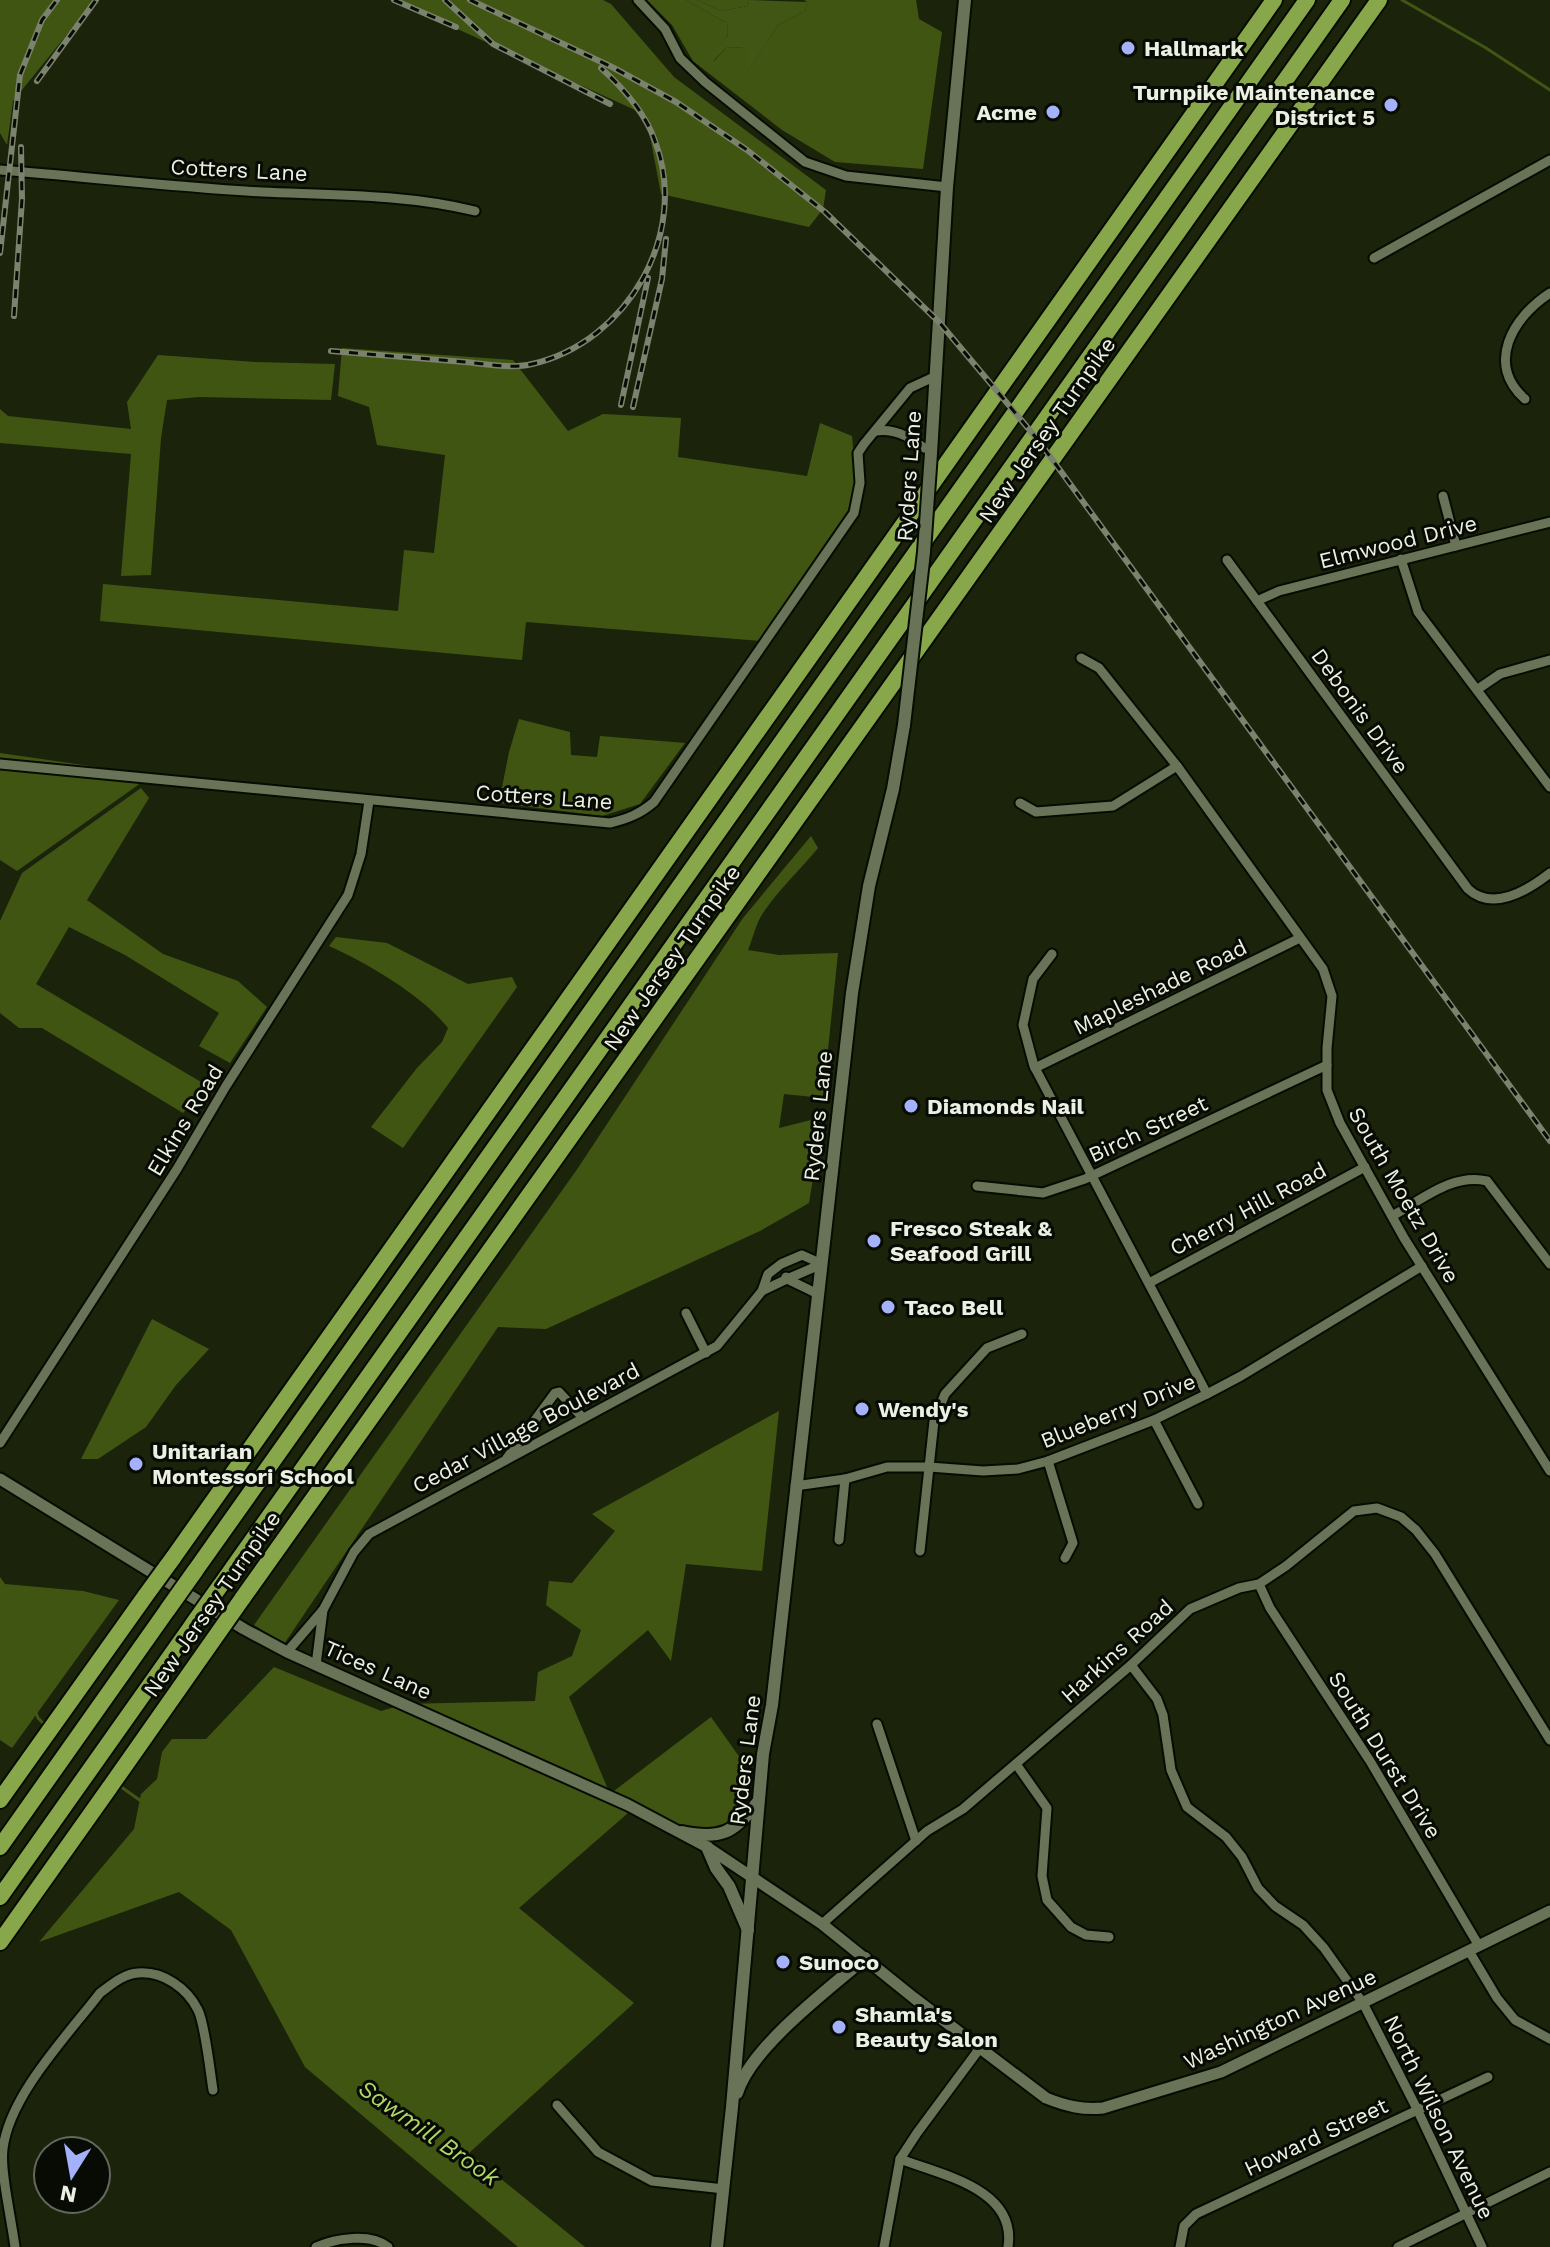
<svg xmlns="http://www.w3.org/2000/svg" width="1550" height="2247" font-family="'Work Sans',sans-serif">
<rect width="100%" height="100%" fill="#1b240b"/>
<g fill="#415513">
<path d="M0 0H95L13 101 7 145 0 133Z"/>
<path d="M394 0H603L611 4 674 77 826 190 823 209 809 227 661 194 646 115Z"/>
<path d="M647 0H686L727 23 728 34 713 62 727 47 746 48 747 72 778 25 805 11 807 2 804 0H916L919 19 942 32 923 169 835 162 782 130 693 61 672 25Z"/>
<path d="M697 0H749L748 6 721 11Z"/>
<path d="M342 348 513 360 568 431 603 414 681 418 678 457 807 476 820 423 852 436 858 504 761 641 526 622 522 660 100 621 103 584 398 611 404 550 434 553 445 455 377 445 369 407 338 396Z"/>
<path d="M158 355 255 362 335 364 331 400 199 397 167 400 161 438 151 575 121 576 131 454 0 443V409L8 416 131 429 127 402Z"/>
<path d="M519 719 570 732 571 755 597 757 600 736 685 743 640 804 602 816 499 803 509 752Z"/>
<path d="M0 753 152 775 17 871 0 860Z"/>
<path d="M141 788 149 798 87 900 163 954 238 981 267 1007 230 1063 199 1046 219 1013 125 955 69 927 36 984 206 1085 183 1113 42 1028H19L0 1013V921L22 873Z"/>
<path d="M811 836 818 848C800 870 779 889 763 913 756 923 753 938 748 950L779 955 838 953 823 1098 784 1094 779 1128 823 1117 809 1203 760 1231 546 1329 498 1327 284 1644 254 1625 578 1168 743 918Z"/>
<path d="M336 937 387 943 468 984 512 977 517 987 403 1148 371 1127 417 1068 442 1042 448 1028C422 995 367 963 329 946Z"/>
<path d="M152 1319 209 1349 176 1385 146 1427 98 1459H81Z"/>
<path d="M779 1411 762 1571 686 1564 671 1661 648 1630 569 1697 610 1794 711 1717 743 1762 735 1822 693 1836 636 1806 519 1908 634 2003 469 2153 585 2247H518L305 2067 231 1930 179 1892 39 1942 134 1829 141 1794 157 1779 162 1752 172 1739H206L274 1667 381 1711 405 1704 535 1701 538 1672 572 1656 581 1630 546 1605 549 1581 572 1583 615 1531 592 1514Z"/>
<path d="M0 1577 5 1584 83 1591 119 1600 12 1748 0 1740Z"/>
</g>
<path fill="#415614" d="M686 0H697L721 11 748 6 749 0 807 2 805 11 778 25 746 74 745 48 727 47 712 62 709 59 728 35 727 23Z"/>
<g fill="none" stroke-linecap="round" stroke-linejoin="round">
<g stroke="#415614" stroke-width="3">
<path d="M1402 0 1486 48 1550 90"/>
<path d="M0 1625 38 1718 46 1726"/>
<path d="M117 1784 158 1813 220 1885 258 1913 290 1970 325 2075 354 2106 398 2136 453 2165 549 2247"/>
</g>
<defs>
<g id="minor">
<path d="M638 0 665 29 680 58 705 82 805 162 846 176 947 187"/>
<path d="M0 170C87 177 175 187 262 192 332 195 406 194 475 211"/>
<path d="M1374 258 1550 160"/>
<path d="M1525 399C1485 364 1513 317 1550 293"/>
<path d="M876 431C898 428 914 440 931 453"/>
<path d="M1443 496 1456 546"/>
<path d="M1401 559 1418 612 1550 787"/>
<path d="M1227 560 1468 889C1493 912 1527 891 1550 873"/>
<path d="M1257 601 1279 591 1550 522"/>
<path d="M1081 658 1099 668 1177 766 1323 969 1332 996 1327 1048V1090L1340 1123 1404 1238 1550 1471"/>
<path d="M1478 689 1500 674 1550 660"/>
<path d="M0 764 610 823C627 819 640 814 654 802L854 513 860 483 858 453 864 444 910 388 936 376"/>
<path d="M1020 803 1036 812 1113 806 1177 766"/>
<path d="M1052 954 1033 979 1023 1025 1034 1066 1207 1394"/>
<path d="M1035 1068 1300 938"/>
<path d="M977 1186 1043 1193 1085 1179 1327 1065"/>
<path d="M1392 1216C1422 1200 1452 1173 1487 1181L1550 1264"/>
<path d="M786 1277 787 1279 822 1264"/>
<path d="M1149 1283 1365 1167"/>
<path d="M762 1291 787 1279 818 1294"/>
<path d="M686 1313 706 1353"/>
<path d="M1154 1420 1198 1504"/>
<path d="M0 1443 177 1169 226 1086 348 895 361 854 369 801"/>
<path d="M507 1458 555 1393 559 1392 583 1418"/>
<path d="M1048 1461 1073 1543 1065 1558"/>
<path d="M795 1486 845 1479 887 1467H929L983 1471 1018 1469 1048 1461 1154 1420 1207 1394 1241 1376 1422 1266"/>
<path d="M839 1540 845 1479"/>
<path d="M920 1551 934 1421 945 1394 987 1348 1022 1334"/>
<path d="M1259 1584 1270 1608 1370 1761 1479 1946"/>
<path d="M323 1610 354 1552 369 1534 717 1346 762 1291 768 1274 781 1264 802 1255 822 1264"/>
<path d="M287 1652 323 1610 316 1665"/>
<path d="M1131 1665 1157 1699 1163 1715 1171 1770 1187 1807 1226 1837 1242 1857 1258 1888 1275 1906 1303 1925 1324 1948 1363 2003 1417 2109 1482 2247"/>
<path d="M877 1724 916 1841"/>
<path d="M1016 1764 1047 1808 1042 1876 1047 1900 1071 1927 1086 1935 1109 1937"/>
<path d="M822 1924 927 1831 963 1809 1131 1665 1190 1609 1239 1588 1259 1584 1286 1566 1354 1511 1377 1508 1401 1517 1416 1530 1435 1554 1550 1740"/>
<path d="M1469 1951 1497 1998 1515 2020 1550 2039"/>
<path d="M557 2105 598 2152 652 2181 724 2189"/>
<path d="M900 2159C942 2175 1017 2189 1008 2247"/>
<path d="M15 2247C12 2222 0 2171 3 2149 9 2096 67 2036 100 1993 111 1985 123 1974 138 1973 163 1971 187 1988 198 2010 205 2024 210 2071 213 2090"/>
<path d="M316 2247C336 2238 371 2233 388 2247"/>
<path d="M884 2247 900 2159 917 2133 980 2048"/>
<path d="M1180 2247 1184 2226 1196 2214 1488 2077"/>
<path d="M1398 2247 1550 2172"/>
</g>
<path id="tertiary" d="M0 1479 244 1629 287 1652 628 1805 707 1847 822 1924 914 1998 1046 2098C1066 2106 1082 2110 1103 2108L1221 2072 1550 1911"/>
<g id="secondary">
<path d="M931 453 947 187 965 0"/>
<path d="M682 1832C720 1840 734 1833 757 1803"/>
<path d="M707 1847 716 1868 729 1886 748 1930"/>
<path d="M737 2093C751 2047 828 1990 865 1958"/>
<path d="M717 2247 732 2107 763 1754 772 1705 852 993 869 886 893 789 904 725"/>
</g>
<g id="motorway">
<path d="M173 1558 1274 0"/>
<path d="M195 1571 1307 0"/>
<path d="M220 1586 1342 0"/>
<path d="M242 1599 1379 0"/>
<path d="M0 1800 146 1595"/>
<path d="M0 1847 168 1609"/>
<path d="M0 1897 193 1624"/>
<path d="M0 1942 110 1787"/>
</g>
</defs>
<use href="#minor" stroke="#060c00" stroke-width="13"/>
<use href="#tertiary" stroke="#060c00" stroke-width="15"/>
<use href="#secondary" stroke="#060c00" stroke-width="16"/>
<use href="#motorway" stroke="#060c00" stroke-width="20"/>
<use href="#minor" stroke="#687357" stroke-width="9"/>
<use href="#tertiary" stroke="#687357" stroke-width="11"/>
<use href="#secondary" stroke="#687357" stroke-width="12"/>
<use href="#motorway" stroke="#87a74a" stroke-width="16"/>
<defs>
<g id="rail">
<path d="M394 0 456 27"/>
<path d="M445 0 493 44 610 104"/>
<path d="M470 0 612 67 676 102 747 150 825 212 939 322 1038 440 1550 1141"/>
<path d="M37 81 96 0"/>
<path d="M0 253 20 75 42 20 57 0"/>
<path d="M14 316 22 199 21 147"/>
<path d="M331 351C376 355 421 358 465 362 486 364 512 369 532 364 628 342 690 233 655 141 645 112 623 88 601 68"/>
<path d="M621 405 648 278"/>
<path d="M633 407 662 279 666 239"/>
</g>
</defs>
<use href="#rail" stroke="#7b836f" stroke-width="6"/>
<use href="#rail" stroke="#080b03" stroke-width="3" stroke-dasharray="9" stroke-linecap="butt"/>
<defs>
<path id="secondary-bridge" d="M904 725 924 552 931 453"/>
<g id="motorway-bridge">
<path d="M146 1595 173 1558"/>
<path d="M168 1609 195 1571"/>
<path d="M193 1624 220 1586"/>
<path d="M110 1787 242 1599"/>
</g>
</defs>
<use href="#secondary-bridge" stroke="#060c00" stroke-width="16" stroke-linecap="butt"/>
<use href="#motorway-bridge" stroke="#060c00" stroke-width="20" stroke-linecap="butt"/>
<use href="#secondary-bridge" stroke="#687357" stroke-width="12"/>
<use href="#motorway-bridge" stroke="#87a74a" stroke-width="16"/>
</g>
<g fill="#a4b2fc" stroke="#080b03" stroke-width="3">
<circle cx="1128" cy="48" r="8"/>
<circle cx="1391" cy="105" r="8"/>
<circle cx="1053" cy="112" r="8"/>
<circle cx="911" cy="1106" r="8"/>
<circle cx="874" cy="1241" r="8"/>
<circle cx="888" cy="1307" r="8"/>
<circle cx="862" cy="1409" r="8"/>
<circle cx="136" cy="1464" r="8"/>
<circle cx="783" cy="1962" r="8"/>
<circle cx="839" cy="2027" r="8"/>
</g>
<g text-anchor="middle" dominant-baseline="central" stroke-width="6" stroke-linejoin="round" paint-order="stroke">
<g font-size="22" font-weight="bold" fill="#ebf1e2" stroke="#080b03" text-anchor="start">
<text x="1144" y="48">Hallmark</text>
<text x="1375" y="92" text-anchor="end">Turnpike Maintenance<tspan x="1375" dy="25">District 5</tspan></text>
<text x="1037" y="112" text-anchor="end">Acme</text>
<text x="927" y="1106">Diamonds Nail</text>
<text x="890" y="1228">Fresco Steak &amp;<tspan x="890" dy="25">Seafood Grill</tspan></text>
<text x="904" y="1307">Taco Bell</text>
<text x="878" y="1409">Wendy's</text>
<text x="152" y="1451">Unitarian<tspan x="152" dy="25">Montessori School</tspan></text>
<text x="799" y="1962">Sunoco</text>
<text x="855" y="2014">Shamla's<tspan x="855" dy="25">Beauty Salon</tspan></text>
</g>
<g font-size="22" fill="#ebf1e2" stroke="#080b03">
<text transform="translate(239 170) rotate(3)">Cotters Lane</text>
<text transform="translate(1047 430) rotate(-55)">New Jersey Turnpike</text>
<text transform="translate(909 476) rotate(-86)">Ryders Lane</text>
<text transform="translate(1398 542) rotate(-14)">Elmwood Drive</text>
<text transform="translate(1360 711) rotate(54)">Debonis Drive</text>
<text transform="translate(544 797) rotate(4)">Cotters Lane</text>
<text transform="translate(672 958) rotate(-55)">New Jersey Turnpike</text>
<text transform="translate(1160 987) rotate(-26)">Mapleshade Road</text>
<text transform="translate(818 1116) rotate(-84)">Ryders Lane</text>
<text transform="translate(185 1120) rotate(-59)">Elkins Road</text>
<text transform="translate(1148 1129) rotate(-25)">Birch Street</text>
<text transform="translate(1404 1195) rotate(60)">South Moetz Drive</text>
<text transform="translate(1248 1209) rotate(-28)">Cherry Hill Road</text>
<text transform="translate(1118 1411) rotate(-22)">Blueberry Drive</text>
<text transform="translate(526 1428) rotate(-28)">Cedar Village Boulevard</text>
<text transform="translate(212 1604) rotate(-55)">New Jersey Turnpike</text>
<text transform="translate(1117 1651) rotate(-42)">Harkins Road</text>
<text transform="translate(378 1670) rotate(24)">Tices Lane</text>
<text transform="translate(1385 1755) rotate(58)">South Durst Drive</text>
<text transform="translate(745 1760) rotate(-83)">Ryders Lane</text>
<text transform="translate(1280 2019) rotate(-25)">Washington Avenue</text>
<text transform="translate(1439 2117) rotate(64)">North Wilson Avenue</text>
<text transform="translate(1316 2137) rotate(-25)">Howard Street</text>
</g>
<g font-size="24" font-style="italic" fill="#afd666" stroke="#080b03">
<text transform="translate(429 2133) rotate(35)">Sawmill Brook</text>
</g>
</g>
<g transform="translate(72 2175) rotate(191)"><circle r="38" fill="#080b03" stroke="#63675c" stroke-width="2"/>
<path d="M0-6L14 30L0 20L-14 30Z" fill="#a4b2fc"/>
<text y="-12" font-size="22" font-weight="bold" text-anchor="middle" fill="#ebf1e2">N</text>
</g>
</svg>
